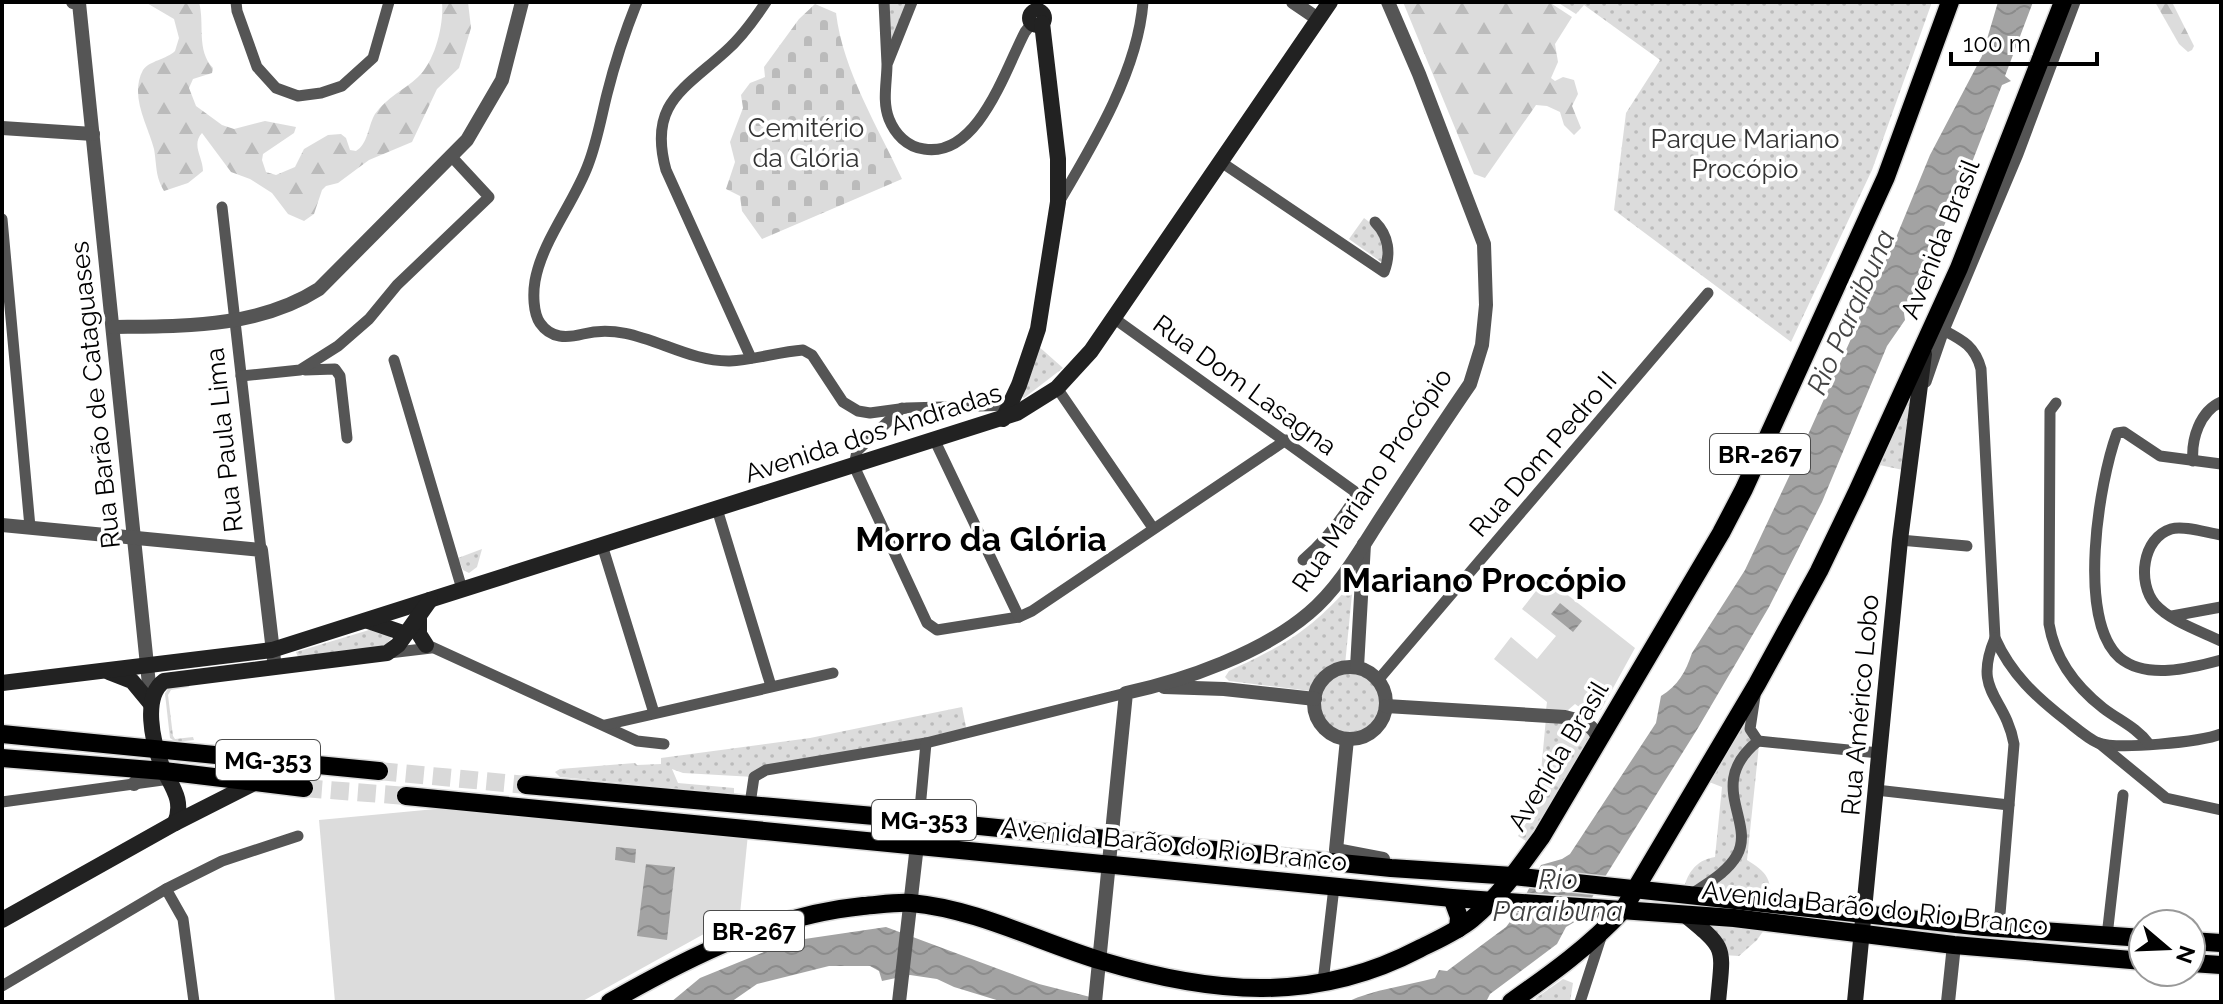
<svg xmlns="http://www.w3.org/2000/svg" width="2223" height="1004" font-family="Raleway,sans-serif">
<defs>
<pattern id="forest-firs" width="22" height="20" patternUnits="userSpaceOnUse" patternTransform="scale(2)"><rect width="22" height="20" fill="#dcdcdc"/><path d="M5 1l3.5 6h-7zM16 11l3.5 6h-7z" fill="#bbb"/></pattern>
<pattern id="cemetery-stones" width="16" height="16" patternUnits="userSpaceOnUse" patternTransform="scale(2)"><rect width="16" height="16" fill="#dcdcdc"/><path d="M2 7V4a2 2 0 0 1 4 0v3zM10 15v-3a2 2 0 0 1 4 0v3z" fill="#bbb"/></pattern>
<pattern id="park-dots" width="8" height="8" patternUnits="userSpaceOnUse" patternTransform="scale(2)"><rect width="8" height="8" fill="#dcdcdc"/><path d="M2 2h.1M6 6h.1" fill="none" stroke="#bbb" stroke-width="1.8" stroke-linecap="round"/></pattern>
<pattern id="water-waves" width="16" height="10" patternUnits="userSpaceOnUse" patternTransform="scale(2)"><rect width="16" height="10" fill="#a3a3a3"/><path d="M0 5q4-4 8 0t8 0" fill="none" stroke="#8b8b8b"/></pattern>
</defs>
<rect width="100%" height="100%" fill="#fff"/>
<g fill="url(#forest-firs)">
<path d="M145 2H199C205 24 196 50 213 68L212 73 193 79 189 88 196 106 222 125 234 129 265 121 296 127 294 133 263 154 262 160 266 172 276 175 295 167 304 149 328 135 341 134 346 138 350 150 356 151C368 144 368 126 375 114 387 97 404 90 418 77 435 61 444 25 442 2H468L471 28 459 68 437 89 412 142 369 160 338 183 326 186 322 190 314 214 304 221 288 214 272 193 250 179 231 172 202 133C191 145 203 157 203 171L188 183 164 191C155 176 157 166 154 149 148 125 129 96 143 70 149 61 167 59 175 51L179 38 174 19Z"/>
<path d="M1403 2H1549L1572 17 1555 44 1558 62 1551 78 1555 81 1563 77 1574 80 1578 94 1572 106 1581 128 1574 135 1564 125 1560 112 1547 106 1536 105 1485 178 1474 174Z"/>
<path d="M2155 2H2172L2194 46 2192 50 2188 52 2179 44Z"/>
</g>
<path fill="url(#cemetery-stones)" d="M815 4 836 13C843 71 878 127 902 179L762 239 742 211 740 196 726 189 735 162 730 142 743 108 741 95 750 83 765 77 764 67 799 19Z"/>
<g fill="url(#park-dots)">
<path d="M887 2H908L889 50Z"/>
<path d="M1557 2H1932L1872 170 1791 342 1614 210 1626 113 1660 60 1584 5 1576 14Z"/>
<path d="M1364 218C1386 234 1384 237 1384 264L1349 239Z"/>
<path d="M1037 345 1063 368 1024 398 1022 397Z"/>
<path d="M1912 382 1903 470 1875 464Z"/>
<path d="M482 549 477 567 469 573 463 570 458 558Z"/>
<path d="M1346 590 1352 594 1345 665 1337 668C1409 656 1397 759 1338 741 1328 738 1319 731 1315 721 1310 711 1313 700 1311 691L1229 681 1225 677 1229 671C1281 647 1307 633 1346 590Z"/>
<path d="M379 627 390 633 391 639 384 646 298 657 296 652Z"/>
<path d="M189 683V687L171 690 168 695 173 736 175 739 193 737 194 740 176 742 170 738 165 694 168 688Z"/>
<path d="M1755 690 1749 719 1756 740 1735 770 1740 833 1731 862 1683 893C1686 875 1695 860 1715 857L1722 787 1704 780Z"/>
<path d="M962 707 967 732 754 777 683 773 672 769 678 783 734 788V794L560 777 555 772 560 769 635 763 637 765 661 764V758L810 738Z"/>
<path d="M1546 718 1580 722 1594 738 1526 841 1518 836 1538 804Z"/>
<path d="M1759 745 1747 860C1766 872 1772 878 1770 901L1693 895 1739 854 1737 770Z"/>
<path d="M1686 915 1766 927 1757 940 1739 956 1723 955Z"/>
<path d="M1563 979 1573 983 1570 1002H1535L1536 998Z"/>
</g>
<g fill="#dcdcdc">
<path d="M1546 578 1635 648 1601 710 1585 711 1575 704 1568 710H1546L1547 702 1494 659 1511 637 1537 659 1556 636 1522 609Z"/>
<path d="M446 808 748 834 740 914 581 1002H335L319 820Z"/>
</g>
<g fill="url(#water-waves)">
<path d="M1998 2H2033L2005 76 2011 81 2002 85 1969 170 1970 175 1965 180 1904 313 1905 320 1887 346 1822 502 1769 607 1698 728 1578 920 1566 927 1557 944 1490 994 1486 1002H1347C1374 989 1406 986 1435 978L1439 970 1447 971 1506 927 1516 914 1541 865 1562 859 1570 854 1656 723 1661 696C1678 686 1686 671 1692 653L1745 570 1794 466 1859 321V316L1893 245 1930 155 1982 56Z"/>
<path d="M1560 603 1582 621 1573 632 1551 614Z"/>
<path d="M616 847 636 849 635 863 615 860Z"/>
<path d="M646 864 675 867 667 940 637 936Z"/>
<path d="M886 927 1039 984 1110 1002H1003L954 987 937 979 910 975 882 981 879 971 870 966H829L757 984 731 1002H671L700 978 791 941Z"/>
</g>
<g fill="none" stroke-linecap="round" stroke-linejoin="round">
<g stroke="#d9d9d9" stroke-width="18" stroke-dasharray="18 9" stroke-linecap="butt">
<path d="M379 771 526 785"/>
<path d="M304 788 406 796"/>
</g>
<defs>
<g id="primary">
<path d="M2 734 379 771"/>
<path d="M2 758 164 771 304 788"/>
<path d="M526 785 919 820 1391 868 1513 876 1984 927 2143 938"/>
<path d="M406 796 1452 898 1734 918 1954 945 2143 961"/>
<path d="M2191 941 2221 943"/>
<path d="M2191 963 2221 965"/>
</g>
<g id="trunk">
<path d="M1452 898 1459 917 1458 929"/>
<path d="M610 1002C689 957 771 915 863 906 878 905 895 902 911 903 977 909 1039 942 1102 961 1212 994 1314 1004 1419 949 1437 940 1456 932 1472 919 1500 896 1521 865 1542 836L1721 533 1744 489 1886 177 1950 2"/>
<path d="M1511 1002C1551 974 1590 946 1623 910L1757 684 1819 571 1857 492 1959 268 2063 2"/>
</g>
</defs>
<use href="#primary" stroke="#dbdbdb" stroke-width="21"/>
<use href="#trunk" stroke="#dbdbdb" stroke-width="21"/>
<g stroke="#555" stroke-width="11">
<path d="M236 2 237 11 257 67 276 88 298 96 321 93 342 86 373 58 389 2"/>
<path d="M637 2C625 32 615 62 607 94 601 118 597 142 588 165 574 203 542 241 535 281 533 293 533 313 540 323 551 339 567 338 583 334 635 320 679 362 730 361 754 360 778 352 803 350L812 355 843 402 858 411 870 413 907 408 1014 405"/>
<path d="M884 2C885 23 886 43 887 64 887 82 882 101 889 119 895 134 907 147 924 149 978 158 1005 70 1025 32L1032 23"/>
<path d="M888 62 912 2"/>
<path d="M1221 162 1384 272C1391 254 1389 236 1375 222"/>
<path d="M1059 202C1094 143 1138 70 1143 2"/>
<path d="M222 207 261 550"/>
<path d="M2 219 30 527"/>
<path d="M1115 319 1354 491 1356 496C1341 521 1325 541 1303 560"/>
<path d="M1934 325C1957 338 1974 342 1981 369L1995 638C2011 674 2036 697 2067 721 2076 728 2087 738 2098 743 2118 750 2200 742 2221 734"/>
<path d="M751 358 666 170C648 104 683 90 726 51 742 37 754 20 766 2"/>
<path d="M394 360 462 589"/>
<path d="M305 370 335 369 340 376 347 438"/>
<path d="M241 376 300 370 338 346 369 319 397 285 489 197 451 156"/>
<path d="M1926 382 1944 330 2018 154 2075 2"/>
<path d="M1057 388 1153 528"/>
<path d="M2056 403 2050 411 2049 624C2055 660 2075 686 2103 708 2120 721 2136 727 2149 744"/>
<path d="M902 408 857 451 854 466 927 623 937 630 1019 617 1032 611 1286 440"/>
<path d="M935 441 1019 617"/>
<path d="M2193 461C2191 439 2200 411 2221 402"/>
<path d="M2221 464 2160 456 2124 432 2117 433C2099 482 2076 620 2120 658 2147 680 2191 668 2221 660"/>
<path d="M717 509 771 686"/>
<path d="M2221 535C2207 533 2184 525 2171 529 2142 538 2137 583 2155 604 2170 621 2200 631 2221 641"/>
<path d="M1900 540 1967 546"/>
<path d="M602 545 654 713"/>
<path d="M2172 616 2221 607"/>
<path d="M421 642 637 741 664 744"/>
<path d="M389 653 431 648"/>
<path d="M1379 679 1708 293"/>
<path d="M1755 696 1750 729 1758 741"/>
<path d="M605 725 833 673"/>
<path d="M1758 741 1879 753"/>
<path d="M2099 743 2166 798 2221 810"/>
<path d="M1876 790 2009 805"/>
<path d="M2 802 170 779"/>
<path d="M750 804 754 777 766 770 926 743 1126 693"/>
<path d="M919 820 926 743"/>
<path d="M166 889 183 919 194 1002"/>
<path d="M1690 895C1706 884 1727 873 1737 855 1756 821 1705 784 1758 741"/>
<path d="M1991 927 2000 914 2014 744C2005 695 1972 693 1995 638"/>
<path d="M2107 936 2123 795"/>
<path d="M1323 982 1334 887"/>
<path d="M2 986 166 889 222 861 298 836"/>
<path d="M1580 1002 1602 934"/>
</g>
<g stroke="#555" stroke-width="14">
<path d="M73 2 79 3 151 704"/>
<path d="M1293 2 1318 19"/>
<path d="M2 128 93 134"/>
<path d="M113 327C183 326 258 328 319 289L467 140 502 80 522 2"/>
<path d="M2 525 261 550 274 660"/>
<circle cx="1350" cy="703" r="36"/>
<path d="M1357 667 1364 544"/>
<path d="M1164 687 1224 689 1315 699"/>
<path d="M1386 706 1565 717C1581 721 1593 723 1599 740"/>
<path d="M1347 739 1336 850 1383 859"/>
<path d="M133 768 139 774 138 780 134 784"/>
<path d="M899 1002 917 845"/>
<path d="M1095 1002 1126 693C1186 680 1262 653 1309 613 1338 589 1359 552 1379 521 1409 475 1439 429 1470 384L1482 345 1486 305 1484 244 1419 74 1388 2"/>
<path d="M1948 1002 1954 945"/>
</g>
<g stroke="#222" stroke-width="16">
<circle cx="1037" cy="18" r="7"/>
<path d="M1003 419 1019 385 1038 329 1058 202V159L1042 23"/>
<path d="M419 613V634L426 645"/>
<path d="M368 621 406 634"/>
<path d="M109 672 132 681 151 704"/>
<path d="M2 683 272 650 1017 413 1057 388 1091 351 1330 2"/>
<path d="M175 823C185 799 170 785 161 764 153 742 142 697 164 681L387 653 398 645 430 600"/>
<path d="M1684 914C1728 950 1723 946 1718 1002"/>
<path d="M2 920 175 823 256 782"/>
<path d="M1855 1002 1900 540 1924 354"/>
</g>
<use href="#primary" stroke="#000" stroke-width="18"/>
<use href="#trunk" stroke="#000" stroke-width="18"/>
</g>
<g text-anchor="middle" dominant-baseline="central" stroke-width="7" stroke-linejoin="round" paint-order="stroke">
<g fill="#fff" stroke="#4c4c4c" stroke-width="2">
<rect x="1710" y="434" width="100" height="40" rx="6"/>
<rect x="216" y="740" width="104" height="40" rx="6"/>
<rect x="872" y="800" width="104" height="40" rx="6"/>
<rect x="704" y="911" width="100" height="40" rx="6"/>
</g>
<g font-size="24" font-weight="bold" fill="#000">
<text x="1760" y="454">BR-267</text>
<text x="268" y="760">MG-353</text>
<text x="924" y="820">MG-353</text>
<text x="754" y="931">BR-267</text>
</g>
<g font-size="26" fill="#333" stroke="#fff">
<text x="806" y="128">Cemitério<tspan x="806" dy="30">da Glória</tspan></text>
<text x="1745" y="139">Parque Mariano<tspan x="1745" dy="30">Procópio</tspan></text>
</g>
<g font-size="26" fill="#000" stroke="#fff">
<text transform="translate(1940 239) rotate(-68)">Avenida Brasil</text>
<text transform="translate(1245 385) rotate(36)">Rua Dom Lasagna</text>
<text transform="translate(95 395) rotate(-96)">Rua Barão de Cataguases</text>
<text transform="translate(873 433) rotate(-18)">Avenida dos Andradas</text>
<text transform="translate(224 440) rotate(-96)">Rua Paula Lima</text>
<text transform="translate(1543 454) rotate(-49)">Rua Dom Pedro II</text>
<text transform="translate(1372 480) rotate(-56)">Rua Mariano Procópio</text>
<text transform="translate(1860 705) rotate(-85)">Rua Américo Lobo</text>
<text transform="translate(1558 756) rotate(-59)">Avenida Brasil</text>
<text transform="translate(1174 844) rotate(6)">Avenida Barão do Rio Branco</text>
<text transform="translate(1875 908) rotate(6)">Avenida Barão do Rio Branco</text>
</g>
<g font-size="28" font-style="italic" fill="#444" stroke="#fff">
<text transform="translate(1851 312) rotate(-66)">Rio Paraibuna</text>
<text x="1558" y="879">Rio<tspan x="1558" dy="32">Paraibuna</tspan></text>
</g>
<g font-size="34" font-weight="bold" fill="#000" stroke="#fff">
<text x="981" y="539">Morro da Glória</text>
<text x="1484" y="580">Mariano Procópio</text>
</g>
</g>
<rect width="2223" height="1004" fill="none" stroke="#000000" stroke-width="8"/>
<g transform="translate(2167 948) rotate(109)"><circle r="38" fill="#ffffff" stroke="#999999" stroke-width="2"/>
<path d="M0-6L14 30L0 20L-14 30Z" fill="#000000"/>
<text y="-12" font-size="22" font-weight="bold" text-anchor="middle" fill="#000000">N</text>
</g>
<path d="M1951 52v12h146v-12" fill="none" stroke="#000000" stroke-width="4"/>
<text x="1963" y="52" font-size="24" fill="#000000" stroke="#ffffff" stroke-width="6" paint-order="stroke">100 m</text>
</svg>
